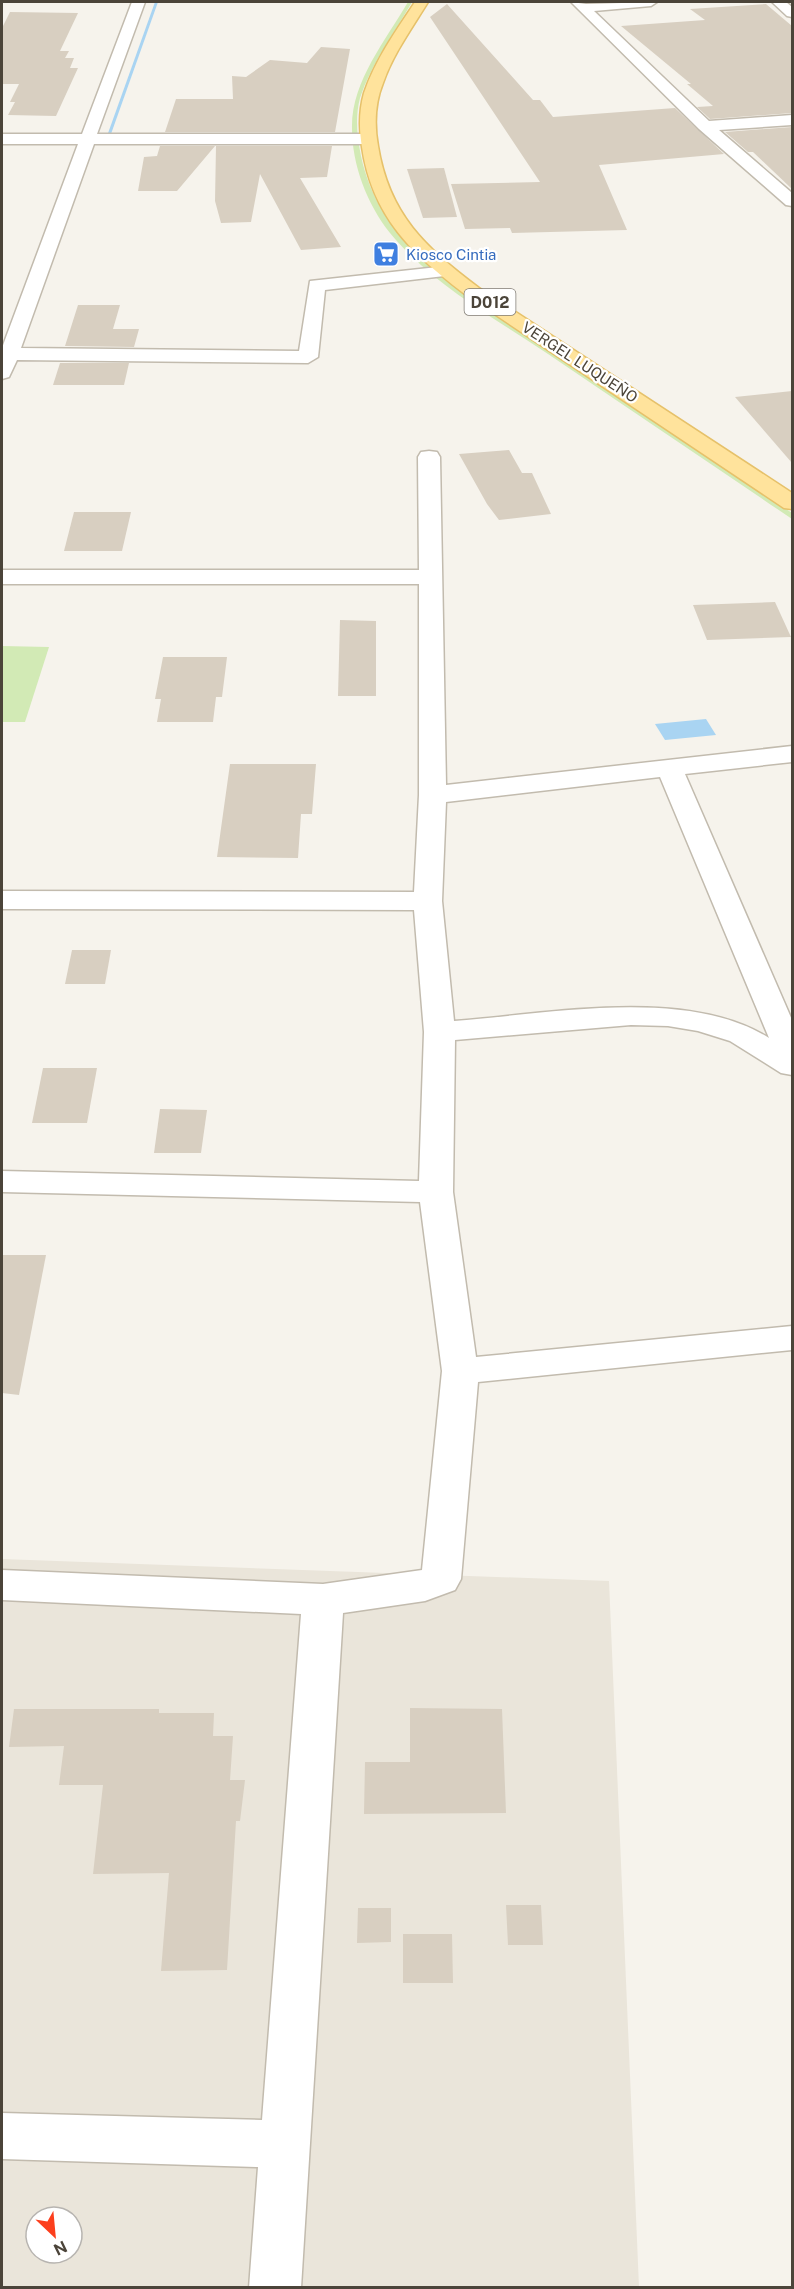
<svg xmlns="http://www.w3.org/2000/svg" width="794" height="2289" font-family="'Public Sans',sans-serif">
<rect width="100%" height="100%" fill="#f6f3ec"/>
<path fill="#eae5da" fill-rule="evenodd" d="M2 1559 609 1581 639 2287 2 2288ZM36 2217H72V2253H36Z"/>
<g fill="#d2eab5">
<path d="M408 2H412C395 32 371 64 360 98 355 117 357 137 361 156 372 207 401 242 440 275L792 513V519C711 464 629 409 548 354 494 318 432 284 390 233 367 204 352 165 352 128 351 82 386 40 408 2Z"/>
<path d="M2 646 49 647 25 722H2Z"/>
</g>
<g fill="#a9d4f2">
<path d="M155 2H158L111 134 107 136Z"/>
<path d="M2 569H411L412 570H2Z"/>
<path d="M706 719 716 735 665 740 655 724Z"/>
</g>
<g fill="#d8cfc1">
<path d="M447 4 533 100H540L553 117 675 108 724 154 599 165 627 230 512 233 510 228 465 229 451 184 540 182 430 17Z"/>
<path d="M766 4 792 26V113L710 119 697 107 713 106 687 84H691L621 26 705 20 690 9Z"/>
<path d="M10 12 78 13 60 51H69L65 58H74L70 68H78L56 116 8 115 15 102H10L19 84H2V28Z"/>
<path d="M321 47 350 49 335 132H165L176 99H233L232 76 246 77 270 60 307 63Z"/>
<path d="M792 127V189L753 152H748L725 132Z"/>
<path d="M160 146H215L177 191H138L144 157 157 156Z"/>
<path d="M216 146H332L327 177 300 178 341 247 301 250 260 174 251 222 221 223 215 201Z"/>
<path d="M444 168 457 217 423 218 407 169Z"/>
<path d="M78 305H120L113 329H139L134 347 65 346Z"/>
<path d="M60 363H129L124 385H53Z"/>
<path d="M792 391V463L735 397Z"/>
<path d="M509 450 522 473H532L551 514 499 520 487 504 459 454Z"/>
<path d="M74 512H131L122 551H64Z"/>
<path d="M775 602 791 637 707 640 693 605Z"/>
<path d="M340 620 376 621V696H338Z"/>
<path d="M163 657H227L222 697H216L213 722H157L161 699H155Z"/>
<path d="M230 764H316L312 814H301L298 858 217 857Z"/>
<path d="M72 950H111L105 984H65Z"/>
<path d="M43 1068H97L87 1123H32Z"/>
<path d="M160 1109 207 1110 201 1153H154Z"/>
<path d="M2 1255H46L19 1395 2 1393Z"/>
<path d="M410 1708 502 1709 506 1813 364 1814 365 1762H410Z"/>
<path d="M14 1709H159V1713H214L213 1736H233L230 1780H245L240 1821H236L227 1970 161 1971 169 1873 93 1874 103 1785H59L64 1746 9 1747Z"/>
<path d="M506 1905H541L543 1945H508Z"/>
<path d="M358 1908H391V1942L357 1943Z"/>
<path d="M403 1934H452L453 1983H403Z"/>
</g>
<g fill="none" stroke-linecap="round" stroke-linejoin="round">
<defs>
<g id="minor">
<path d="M132 2H145L97 134H368L376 139 368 144H94L21 348 299 351 310 281 447 266 456 271 453 275 325 290 318 357 308 363 17 360 9 377 2 379V348L78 144H2V134H82Z"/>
<path d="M571 2 586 4 657 2 651 6 594 11 709 121 792 115V125L719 130 792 193V206L786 205 699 129Z"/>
<path d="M772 2H786L792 7V17L787 16Z"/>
<path d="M429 451 437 452 440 457 446 785 792 746V762L685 774 792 1020V1075L781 1073 730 1041 698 1031 668 1026 631 1025 455 1040 453 1192 476 1357 792 1326V1350L478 1382 461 1579 455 1590 425 1601 343 1613 301 2288H249L258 2167 2 2159V2113L262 2120 301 1614 2 1600V1570L323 1584 422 1570 442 1371 420 1202 2 1192V1171L419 1181 424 1032 414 910 2 909V891L414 892 419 795V584H2V570H419L418 457 421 452ZM660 777 769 1038C686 986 549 1014 454 1021L442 901 446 802Z"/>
</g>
<path id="major" d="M415 2H428C412 28 393 54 383 83 375 103 374 124 378 146 389 215 426 248 479 288L792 493V509L784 508 466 295C413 255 372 217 362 147 359 129 359 111 364 93 375 60 396 31 415 2Z"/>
</defs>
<use href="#minor" stroke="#c2bbae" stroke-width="3"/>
<use href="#major" stroke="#e6c16a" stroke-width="3"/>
<use href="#minor" fill="#fff" fill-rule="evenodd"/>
<use href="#major" fill="#ffe39c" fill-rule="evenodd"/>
</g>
<defs>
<symbol id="supermarket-square" viewBox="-11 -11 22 22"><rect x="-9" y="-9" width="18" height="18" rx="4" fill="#3f7fe0" stroke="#fff"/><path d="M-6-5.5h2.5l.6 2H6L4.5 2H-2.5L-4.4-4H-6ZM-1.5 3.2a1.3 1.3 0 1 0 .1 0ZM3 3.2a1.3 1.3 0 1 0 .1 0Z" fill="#fff"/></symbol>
</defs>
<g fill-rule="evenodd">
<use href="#supermarket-square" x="371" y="239" width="30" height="30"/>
</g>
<g text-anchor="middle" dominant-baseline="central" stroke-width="4.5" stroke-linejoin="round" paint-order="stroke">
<g font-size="15" fill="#366cbe" stroke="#fff" text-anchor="start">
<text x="406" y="254">Kiosco Cintia</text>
</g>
<g font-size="15" fill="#4b4439" stroke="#fff">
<text transform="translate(580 362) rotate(33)">VERGEL LUQUEÑO</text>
</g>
<rect fill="#fff" stroke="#817c74" stroke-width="1.5" x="464.5" y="289" width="51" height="26" rx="4.5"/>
<g font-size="16" font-weight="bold" fill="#4b4439">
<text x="490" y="302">D012</text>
</g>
</g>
<rect width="794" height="2289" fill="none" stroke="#4b4439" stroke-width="6"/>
<g transform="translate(54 2235) rotate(154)"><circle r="28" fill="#ffffff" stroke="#b7b4b0" stroke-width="1.5"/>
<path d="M0-4.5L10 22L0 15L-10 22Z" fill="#fc3f1d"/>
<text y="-9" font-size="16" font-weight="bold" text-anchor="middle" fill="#4b4439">N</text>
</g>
</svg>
